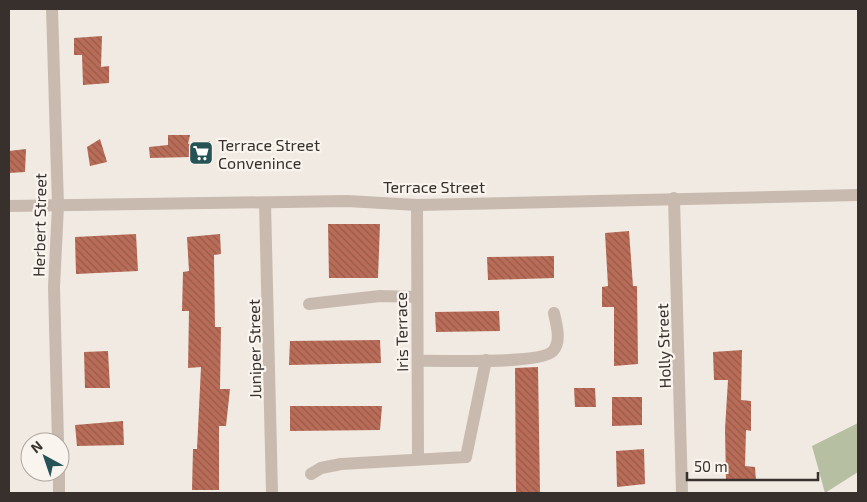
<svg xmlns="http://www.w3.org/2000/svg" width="867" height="502" font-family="'Exo 2',sans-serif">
<defs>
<pattern id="building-back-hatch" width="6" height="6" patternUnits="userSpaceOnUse" patternTransform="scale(1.25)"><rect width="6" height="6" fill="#b96d58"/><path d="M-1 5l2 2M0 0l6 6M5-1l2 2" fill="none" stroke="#975a49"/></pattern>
</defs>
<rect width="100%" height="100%" fill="#f1eae2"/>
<path fill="#b7bfa3" d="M858 423V472L825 493 812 446Z"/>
<g fill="url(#building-back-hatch)">
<path d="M102 36 101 67 109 66V83L83 85 82 55H74V38Z"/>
<path d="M168 135H190L188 144 210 141V164L190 162 191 157 150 158 149 147 168 145Z"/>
<path d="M100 139 107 162 90 166 87 147Z"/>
<path d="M26 149 25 172 9 173V151Z"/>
<path d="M328 224H380L378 278H329Z"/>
<path d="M629 231 633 286H637L638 364 614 366V307H602V287L608 286 605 233Z"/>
<path d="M136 234 138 271 76 274 75 237Z"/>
<path d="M220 234 221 254 214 255 215 327H221L220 389H230L226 426H219V490H192L193 449H197L201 367 188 368 189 311H182L183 272 189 271 187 237Z"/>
<path d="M554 256V278L488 280 487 257Z"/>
<path d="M499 311 500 331 436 332 435 312Z"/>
<path d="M380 340 381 363 289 365 290 341Z"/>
<path d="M742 350 741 400 751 401V431L746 430 745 466 755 467 756 481H726L725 429 728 380H714L713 352Z"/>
<path d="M108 351 110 388H85L84 352Z"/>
<path d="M538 367 540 493H516L515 368Z"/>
<path d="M574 388H595L596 407H575Z"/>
<path d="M612 397H642V425L612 426Z"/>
<path d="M290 406H382L380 430 290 431Z"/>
<path d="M123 421 124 445 77 446 75 425Z"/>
<path d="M644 449 645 484 617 487 616 451Z"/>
</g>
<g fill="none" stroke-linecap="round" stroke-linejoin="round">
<g stroke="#c9baaf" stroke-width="12">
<path d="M52 9 58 206 54 287 58 442"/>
<path d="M674 198 682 493"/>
<path d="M265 203 272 493"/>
<path d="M417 205 418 459"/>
<path d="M309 304 380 296 417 297"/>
<path d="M418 361C441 360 540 365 553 351 562 341 556 324 554 313"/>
<path d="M59 472V493"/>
<path d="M311 474 321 468 341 464 466 457 486 360"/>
</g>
<path stroke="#c9baaf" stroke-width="12" d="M9 206 347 201 417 205 858 195"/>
</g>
<defs>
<symbol id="supermarket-square" viewBox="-11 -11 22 22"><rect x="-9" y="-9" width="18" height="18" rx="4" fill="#265456" stroke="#f9f4ee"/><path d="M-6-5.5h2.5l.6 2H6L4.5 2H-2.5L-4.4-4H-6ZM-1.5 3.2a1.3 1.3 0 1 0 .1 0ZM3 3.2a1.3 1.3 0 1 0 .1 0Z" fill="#fff"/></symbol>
</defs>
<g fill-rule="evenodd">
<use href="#supermarket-square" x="187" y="139" width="28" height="28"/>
</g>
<g text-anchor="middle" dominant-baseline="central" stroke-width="4.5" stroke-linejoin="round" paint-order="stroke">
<g font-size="16" fill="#38302c" stroke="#f9f4ee" text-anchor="start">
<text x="218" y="144">Terrace Street<tspan x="218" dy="18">Convenince</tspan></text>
</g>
<g font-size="16" fill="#38302c" stroke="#f9f4ee">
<text x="434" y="186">Terrace Street</text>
<text transform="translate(39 225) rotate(-89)">Herbert Street</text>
<text transform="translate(401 332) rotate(-91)">Iris Terrace</text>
<text transform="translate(663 346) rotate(-92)">Holly Street</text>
<text transform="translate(254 349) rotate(-91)">Juniper Street</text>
</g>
</g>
<rect width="867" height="502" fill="none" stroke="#38302c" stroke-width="20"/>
<g transform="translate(45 457) rotate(320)"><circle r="24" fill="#f9f4ee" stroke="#aca6a0"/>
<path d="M0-4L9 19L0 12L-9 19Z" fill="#265456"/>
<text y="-8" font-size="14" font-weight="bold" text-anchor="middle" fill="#38302c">N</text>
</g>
<path d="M687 472v8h131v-8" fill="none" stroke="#38302c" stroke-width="2.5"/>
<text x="694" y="472" font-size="15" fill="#38302c" stroke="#f9f4ee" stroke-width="4" paint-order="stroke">50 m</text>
</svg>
